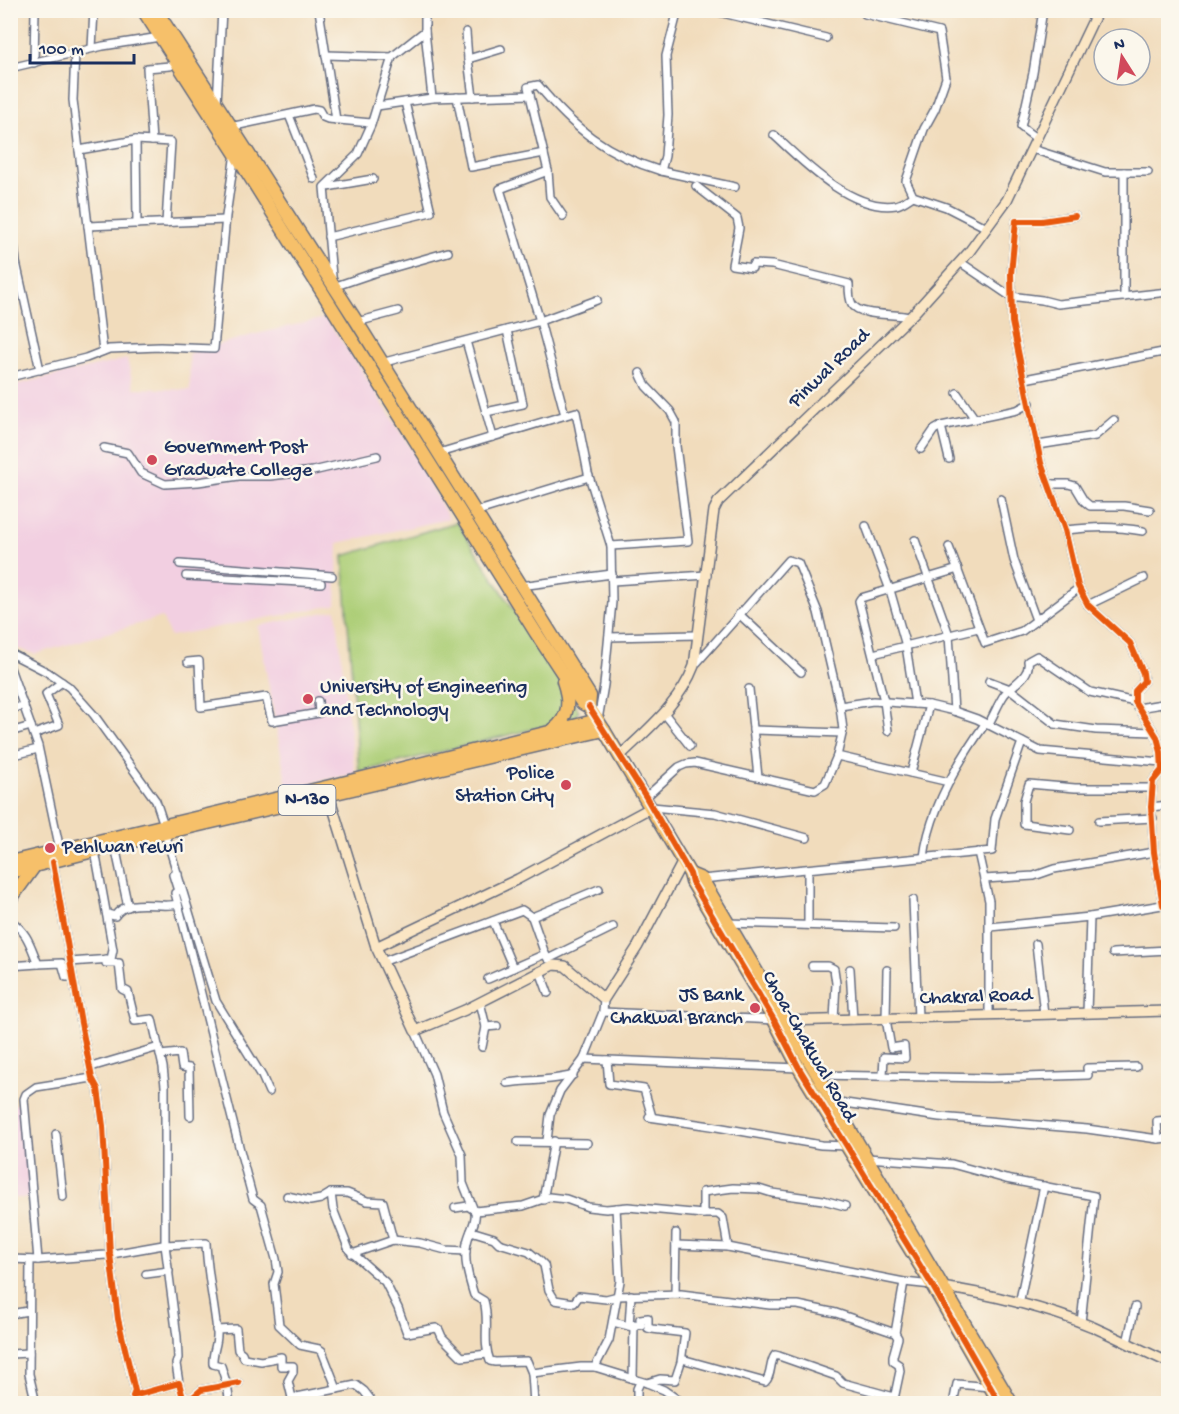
<svg xmlns="http://www.w3.org/2000/svg" width="1179" height="1414" font-family="'Gochi Hand',sans-serif">
<rect width="100%" height="100%" fill="#fbf7ec"/>
<filter id="ink" filterUnits="userSpaceOnUse"><feTurbulence type="fractalNoise" baseFrequency=".0167" numOctaves="2"/><feDisplacementMap in="SourceGraphic" scale="12" xChannelSelector="R" yChannelSelector="G"/><feConvolveMatrix kernelMatrix="1 2 1 2 8 2 1 2 1" color-interpolation-filters="sRGB"/></filter>
<filter id="wash" filterUnits="userSpaceOnUse"><feTurbulence type="fractalNoise" baseFrequency=".008" numOctaves="4" result="noise"/><feDisplacementMap in="SourceGraphic" scale="24" xChannelSelector="R" yChannelSelector="G"/><feGaussianBlur stdDeviation="1.35" result="paint"/><feColorMatrix in="noise" values="0 0 0 0 0 0 0 0 0 0 0 0 0 0 0 0 0 1.4 0 .05"/><feComposite in="paint" operator="in"/></filter>
<g filter="url(#wash)">
<rect width="100%" height="100%" fill="#f1dcbc"/>
<g fill="#f2cfe1">
<path d="M325 318 357 363 413 452 449 519 338 543 336 605 170 636 162 617 35 654 13 647 11 638 10 386 127 359 134 388 190 390 189 353 252 335Z"/>
<path d="M336 610 355 774 287 787 258 626Z"/>
<path d="M20 1104 27 1170 32 1198H11L10 1105Z"/>
</g>
<path fill="#abcd75" stroke="#637e6a" stroke-width="1.5" d="M457 522 579 711 573 719 359 772 343 556Z"/>
</g>
<g filter="url(#ink)">
<g fill="none" stroke-linecap="round" stroke-linejoin="round">
<defs>
<g id="street">
<path d="M319 10 336 120"/>
<path d="M710 10 826 38"/>
<path d="M863 10 865 14 939 32 946 78 935 109 924 129 906 181 913 196 946 207 987 228"/>
<path d="M1160 10 1168 13"/>
<path d="M425 31V10"/>
<path d="M466 32 468 59"/>
<path d="M92 48 94 10"/>
<path d="M75 52 73 100 103 351"/>
<path d="M326 55 392 57"/>
<path d="M34 63 35 10"/>
<path d="M10 68 103 46 160 37"/>
<path d="M457 97 471 167 544 153"/>
<path d="M473 97 468 59 501 49"/>
<path d="M432 98 425 31 392 57 371 125 358 154 324 187 333 287 371 274 448 252"/>
<path d="M217 103 222 10"/>
<path d="M377 106 432 98 530 95"/>
<path d="M289 115 314 179"/>
<path d="M230 127 314 109 319 110 323 117 328 119 371 123"/>
<path d="M774 135C803 162 852 212 896 205 902 204 908 199 913 196"/>
<path d="M1037 139 1021 127 1033 73 1043 10"/>
<path d="M136 140 137 224"/>
<path d="M152 141 147 68 170 66"/>
<path d="M1032 149 1105 172H1148"/>
<path d="M79 150 136 140 171 142 166 223"/>
<path d="M548 171 500 189 540 321 565 415"/>
<path d="M661 171 735 187"/>
<path d="M696 186 737 218 739 228 732 265 752 268 753 264 772 265 849 284C849 291 849 299 852 304 860 317 895 313 909 317"/>
<path d="M327 187 373 179"/>
<path d="M10 211 16 262 40 370"/>
<path d="M563 216 550 197 548 171 528 87 538 85C574 129 606 154 661 171L665 156 668 115 666 56 678 10"/>
<path d="M1075 216 1042 221H1016L1011 274 1012 322 1041 463 1065 530 1078 586 1088 605 1130 643 1143 673 1144 681 1135 691V702L1157 737 1161 752 1162 770 1153 781 1151 807 1154 852 1163 905"/>
<path d="M88 226 225 220"/>
<path d="M328 237 431 212 405 102"/>
<path d="M960 262 1010 296 1042 300 1058 304 1168 292"/>
<path d="M1124 297V172"/>
<path d="M357 322 398 311"/>
<path d="M466 341 486 412"/>
<path d="M381 363 540 321 597 300"/>
<path d="M10 377 86 358 109 349 160 347 214 349 226 216 235 153"/>
<path d="M1025 379 1168 351"/>
<path d="M957 393 975 419"/>
<path d="M941 426 949 459"/>
<path d="M493 437 486 412 523 404 507 330"/>
<path d="M1038 445 1095 436 1114 420"/>
<path d="M104 448 128 453 141 473 165 484 198 482 239 476H270L313 471 377 456"/>
<path d="M921 449 934 430 941 426 1017 410 1030 403"/>
<path d="M439 453 576 412 588 473 611 546 612 602 604 685 598 720"/>
<path d="M1048 484H1068L1075 486 1084 501 1090 506H1124L1150 510"/>
<path d="M1001 499 1014 560 1036 620"/>
<path d="M475 512 589 477"/>
<path d="M866 526 890 590 906 646 915 704"/>
<path d="M1065 530C1093 527 1114 526 1143 531"/>
<path d="M915 540 949 635 954 711"/>
<path d="M611 546 688 541 676 446V422L670 411 646 386 640 373"/>
<path d="M949 547 985 643 1022 631 1079 588"/>
<path d="M180 564 332 576"/>
<path d="M186 576 321 583"/>
<path d="M612 581 707 575"/>
<path d="M520 586 612 574"/>
<path d="M1088 605 1144 578"/>
<path d="M739 614 801 672"/>
<path d="M609 637 697 635"/>
<path d="M10 653 47 672 69 687 94 715 156 801 164 825"/>
<path d="M873 654 978 628"/>
<path d="M188 662 199 661 201 707 266 697 272 721 319 713 318 701"/>
<path d="M10 668 38 746 60 850"/>
<path d="M989 681 1010 689 1055 724 1096 730 1154 732"/>
<path d="M749 689 758 777"/>
<path d="M840 706 873 701 929 705 954 711 977 719 1040 751 1161 762"/>
<path d="M1138 708 1168 703"/>
<path d="M10 710 24 705"/>
<path d="M664 713 690 746"/>
<path d="M988 725C994 715 998 704 1004 695 1012 684 1031 677 1028 661L1037 656 1090 692 1135 702"/>
<path d="M753 730 842 733"/>
<path d="M888 731 884 701 859 601 861 598 958 569"/>
<path d="M10 732 31 726"/>
<path d="M34 734 59 725 46 694 62 682"/>
<path d="M10 756 38 749"/>
<path d="M837 756 949 782"/>
<path d="M911 773 929 705"/>
<path d="M646 797 679 767 686 764 695 763 815 790 825 784 837 756 843 730 840 706 818 612 798 563 788 560 694 666"/>
<path d="M652 807 715 813 807 838"/>
<path d="M1151 807 1168 805"/>
<path d="M1099 821 1153 818"/>
<path d="M1070 830 1024 824V801L1029 784 1075 788H1152"/>
<path d="M165 833 216 1001 262 1076 269 1092"/>
<path d="M115 846 128 907"/>
<path d="M978 852 989 901V1016"/>
<path d="M924 857C930 809 957 763 985 724"/>
<path d="M53 862 81 1023 92 1078 98 1089 103 1126 110 1254 118 1319 135 1391 133 1396 179 1383 183 1398 193 1397 201 1390 239 1383"/>
<path d="M178 874 173 875 178 891 175 893C203 995 225 1098 253 1199L261 1205 276 1259 278 1272 274 1284 279 1325 300 1345 319 1349 322 1351 337 1389"/>
<path d="M702 879 992 851 995 819 1022 742"/>
<path d="M984 879 1034 876 1054 869 1154 852"/>
<path d="M913 900 918 1018"/>
<path d="M107 914 115 916C128 896 159 909 178 904"/>
<path d="M10 920C28 933 30 945 38 964L62 963 66 977H73"/>
<path d="M493 921 513 968"/>
<path d="M727 923 894 928"/>
<path d="M808 925V869"/>
<path d="M990 927 1090 917 1168 904"/>
<path d="M1036 944 1044 1014"/>
<path d="M1113 953 1168 950"/>
<path d="M545 954 548 959 613 927"/>
<path d="M106 959V963H119L122 989 128 992 135 1021 152 1019 163 1067 165 1086V1245L177 1337 178 1358 176 1364 179 1383"/>
<path d="M70 962 111 959 113 950 95 851"/>
<path d="M382 962 522 910 532 917 599 889"/>
<path d="M10 966 38 964"/>
<path d="M812 966H828L834 969 836 983 834 1020"/>
<path d="M850 969 853 1020"/>
<path d="M540 971 548 993"/>
<path d="M488 979 545 954 532 917"/>
<path d="M10 982 13 994 10 995"/>
<path d="M480 1002 486 1027 497 1026"/>
<path d="M603 1012 774 1020"/>
<path d="M1087 1013 1090 917"/>
<path d="M415 1031 434 1074 443 1112 462 1155 463 1183 473 1208"/>
<path d="M482 1047 486 1027"/>
<path d="M160 1055 180 1053 182 1067 189 1068 190 1116"/>
<path d="M584 1059 799 1068"/>
<path d="M607 1060 609 1084 644 1089 652 1117"/>
<path d="M91 1067 159 1047"/>
<path d="M816 1075 990 1078 1088 1075 1087 1068 1136 1067"/>
<path d="M883 1075 884 1057 905 1058 904 1046 891 1048 886 1019 887 970"/>
<path d="M507 1083C529 1080 552 1081 573 1075"/>
<path d="M832 1101 939 1117 1087 1129 1158 1139 1168 1138"/>
<path d="M649 1117 711 1126 821 1145 846 1146"/>
<path d="M56 1134 63 1197"/>
<path d="M1158 1139 1157 1121 1168 1120"/>
<path d="M547 1141 550 1115 560 1091 584 1059 603 1012 604 999"/>
<path d="M518 1142 587 1143"/>
<path d="M867 1158 952 1164 1006 1179 1094 1196 1081 1323"/>
<path d="M331 1193 333 1209 349 1250 385 1282 398 1308 407 1333 436 1328 439 1330 442 1337 462 1357 487 1354"/>
<path d="M287 1196 310 1201 321 1199 331 1193H347L367 1201 383 1202 393 1240"/>
<path d="M543 1200 554 1141"/>
<path d="M455 1208 468 1206 475 1211 523 1206 549 1197 566 1199 588 1207 606 1209 628 1207 703 1214H718L723 1218 728 1247"/>
<path d="M475 1211C477 1223 469 1231 467 1243 463 1259 469 1279 474 1295L484 1301C490 1321 482 1341 490 1361L495 1362 527 1361 532 1373"/>
<path d="M703 1214V1192L733 1188 759 1189 772 1193 823 1200 845 1206"/>
<path d="M471 1231 494 1238 499 1243 529 1252 539 1260 544 1265 549 1290 555 1300 574 1303 579 1296 606 1299 618 1296 681 1294 770 1305H798L836 1313 895 1333"/>
<path d="M676 1245 728 1247 904 1282 932 1285"/>
<path d="M352 1254 393 1240 420 1243 446 1250 466 1251"/>
<path d="M10 1259 38 1260 106 1255 163 1245 206 1243C207 1273 214 1302 217 1332 218 1344 212 1352 213 1364L221 1366 227 1385 230 1404"/>
<path d="M30 1260 29 1374 36 1404"/>
<path d="M38 1260 24 1099 26 1094 36 1087 92 1078"/>
<path d="M146 1274 169 1271"/>
<path d="M675 1294 676 1233"/>
<path d="M1019 1304 1044 1186"/>
<path d="M10 1314 28 1311"/>
<path d="M613 1322 633 1327"/>
<path d="M629 1326 631 1295"/>
<path d="M216 1330 236 1329 238 1350 242 1353 244 1358 261 1361 281 1357V1366H293V1372L288 1381 292 1398 356 1385 364 1391 374 1404"/>
<path d="M1127 1343 1135 1307"/>
<path d="M10 1354 29 1353"/>
<path d="M682 1359 765 1382C772 1376 769 1363 775 1355L779 1356 836 1376 843 1383 894 1397"/>
<path d="M595 1367 609 1340 620 1281 616 1208"/>
<path d="M633 1379 634 1324 641 1325 640 1319 648 1318V1328L652 1329 685 1333 681 1362 675 1380 660 1379 647 1383"/>
<path d="M534 1404 532 1373 581 1367H595L647 1383 664 1390 684 1404"/>
<path d="M637 1404V1389L640 1382"/>
<path d="M893 1404 900 1371 899 1365 893 1361V1356L898 1338 895 1333 904 1282"/>
<path d="M953 1404 957 1384 990 1387"/>
</g>
<g id="secondary">
<path d="M620 756C648 729 680 703 694 666L714 510 718 502 914 313 969 252 1007 200 1098 10"/>
<path d="M329 789V795L376 947 415 1031 465 1010 553 965 565 966 604 999 638 946 683 861"/>
<path d="M376 947 518 879 652 807"/>
<path d="M784 1021 1168 1011"/>
<path d="M941 1287C988 1293 1049 1309 1093 1327 1118 1338 1143 1351 1168 1362"/>
</g>
<g id="highway">
<path d="M143 10 235 153 536 633 582 703 589 707 604 730 690 874 692 882 774 1020 799 1068 932 1285 1000 1404"/>
<path d="M156 10 357 322 590 696 589 707"/>
<path d="M553 730C570 717 570 701 563 681"/>
<path d="M10 862 330 786 598 720"/>
<path d="M10 872 165 833 604 730"/>
<path d="M690 874 702 879C804 1055 910 1228 1012 1404"/>
<path d="M10 900 36 864"/>
</g>
</defs>
<use href="#street" stroke="#666c7f" stroke-width="10"/>
<use href="#secondary" stroke="#666c7f" stroke-width="12"/>
<use href="#highway" stroke="#666c7f" stroke-width="15"/>
<use href="#street" stroke="#fff" stroke-width="7"/>
<use href="#secondary" stroke="#fbe6c4" stroke-width="9"/>
<use href="#highway" stroke="#f6c06b" stroke-width="12"/>
<defs>
<g id="cycleway">
<path d="M1075 216 1042 221H1016L1011 274 1012 322 1041 463 1065 530 1078 586 1088 605 1130 643 1143 673 1144 681 1135 691V702L1157 737 1161 752 1162 770 1153 781 1151 807 1154 852 1163 905"/>
<path d="M589 707 646 797 690 874 692 882 774 1020 799 1068 932 1285 1000 1404"/>
<path d="M53 862 81 1023 92 1078 98 1089 103 1126 110 1254 118 1319 135 1391 133 1396 179 1383 183 1398 193 1397 201 1390 239 1383"/>
</g>
</defs>
<use href="#cycleway" stroke="#fbf7ec" stroke-width="10"/>
<use href="#cycleway" stroke="#e8590c" stroke-width="6"/>
</g>
</g>
<g fill="#d1495b" stroke="#fbf7ec" stroke-width="2">
<circle cx="152" cy="460" r="6"/>
<circle cx="308" cy="699" r="6"/>
<circle cx="566" cy="785" r="6"/>
<circle cx="50" cy="848" r="6"/>
<circle cx="755" cy="1008" r="6"/>
</g>
<g text-anchor="middle" dominant-baseline="central" stroke-width="5" stroke-linejoin="round" paint-order="stroke">
<rect fill="#fbf7ec" stroke="#5e6b89" stroke-width="1.5" x="278.5" y="785" width="57" height="30" rx="4.5"/>
<g font-size="18" font-weight="bold" fill="#1b2f5e">
<text x="307" y="800">N-130</text>
</g>
<g font-size="20" fill="#1b2f5e" stroke="#fbf7ec">
<text transform="translate(830 369) rotate(-44)">Pinwal Road</text>
<text transform="translate(976 998) rotate(-2)">Chakral Road</text>
<text transform="translate(808 1047) rotate(60)">Choa-Chakwal Road</text>
</g>
<g font-size="20" fill="#1b2f5e" stroke="#fbf7ec" text-anchor="start">
<text x="164" y="448">Government Post<tspan x="164" dy="23">Graduate College</tspan></text>
<text x="320" y="688">University of Engineering<tspan x="320" dy="23">and Technology</tspan></text>
<text x="554" y="774" text-anchor="end">Police<tspan x="554" dy="23">Station City</tspan></text>
<text x="62" y="848">Pehlwan rewri</text>
<text x="743" y="996" text-anchor="end">JS Bank<tspan x="743" dy="23">Chakwal Branch</tspan></text>
</g>
</g>
<rect width="1179" height="1414" fill="none" stroke="#fbf7ec" stroke-width="36"/>
<g transform="translate(1122 57) rotate(348)"><circle r="28" fill="#fbf7ec" stroke="#a1a7b3" stroke-width="1.5"/>
<path d="M0-4.5L10 22L0 15L-10 22Z" fill="#d1495b"/>
<text y="-9" font-size="16" font-weight="bold" text-anchor="middle" fill="#1b2f5e">N</text>
</g>
<path d="M30 54v9h104v-9" fill="none" stroke="#1b2f5e" stroke-width="3"/>
<text x="39" y="54" font-size="18" fill="#1b2f5e" stroke="#fbf7ec" stroke-width="4.5" paint-order="stroke">100 m</text>
</svg>
